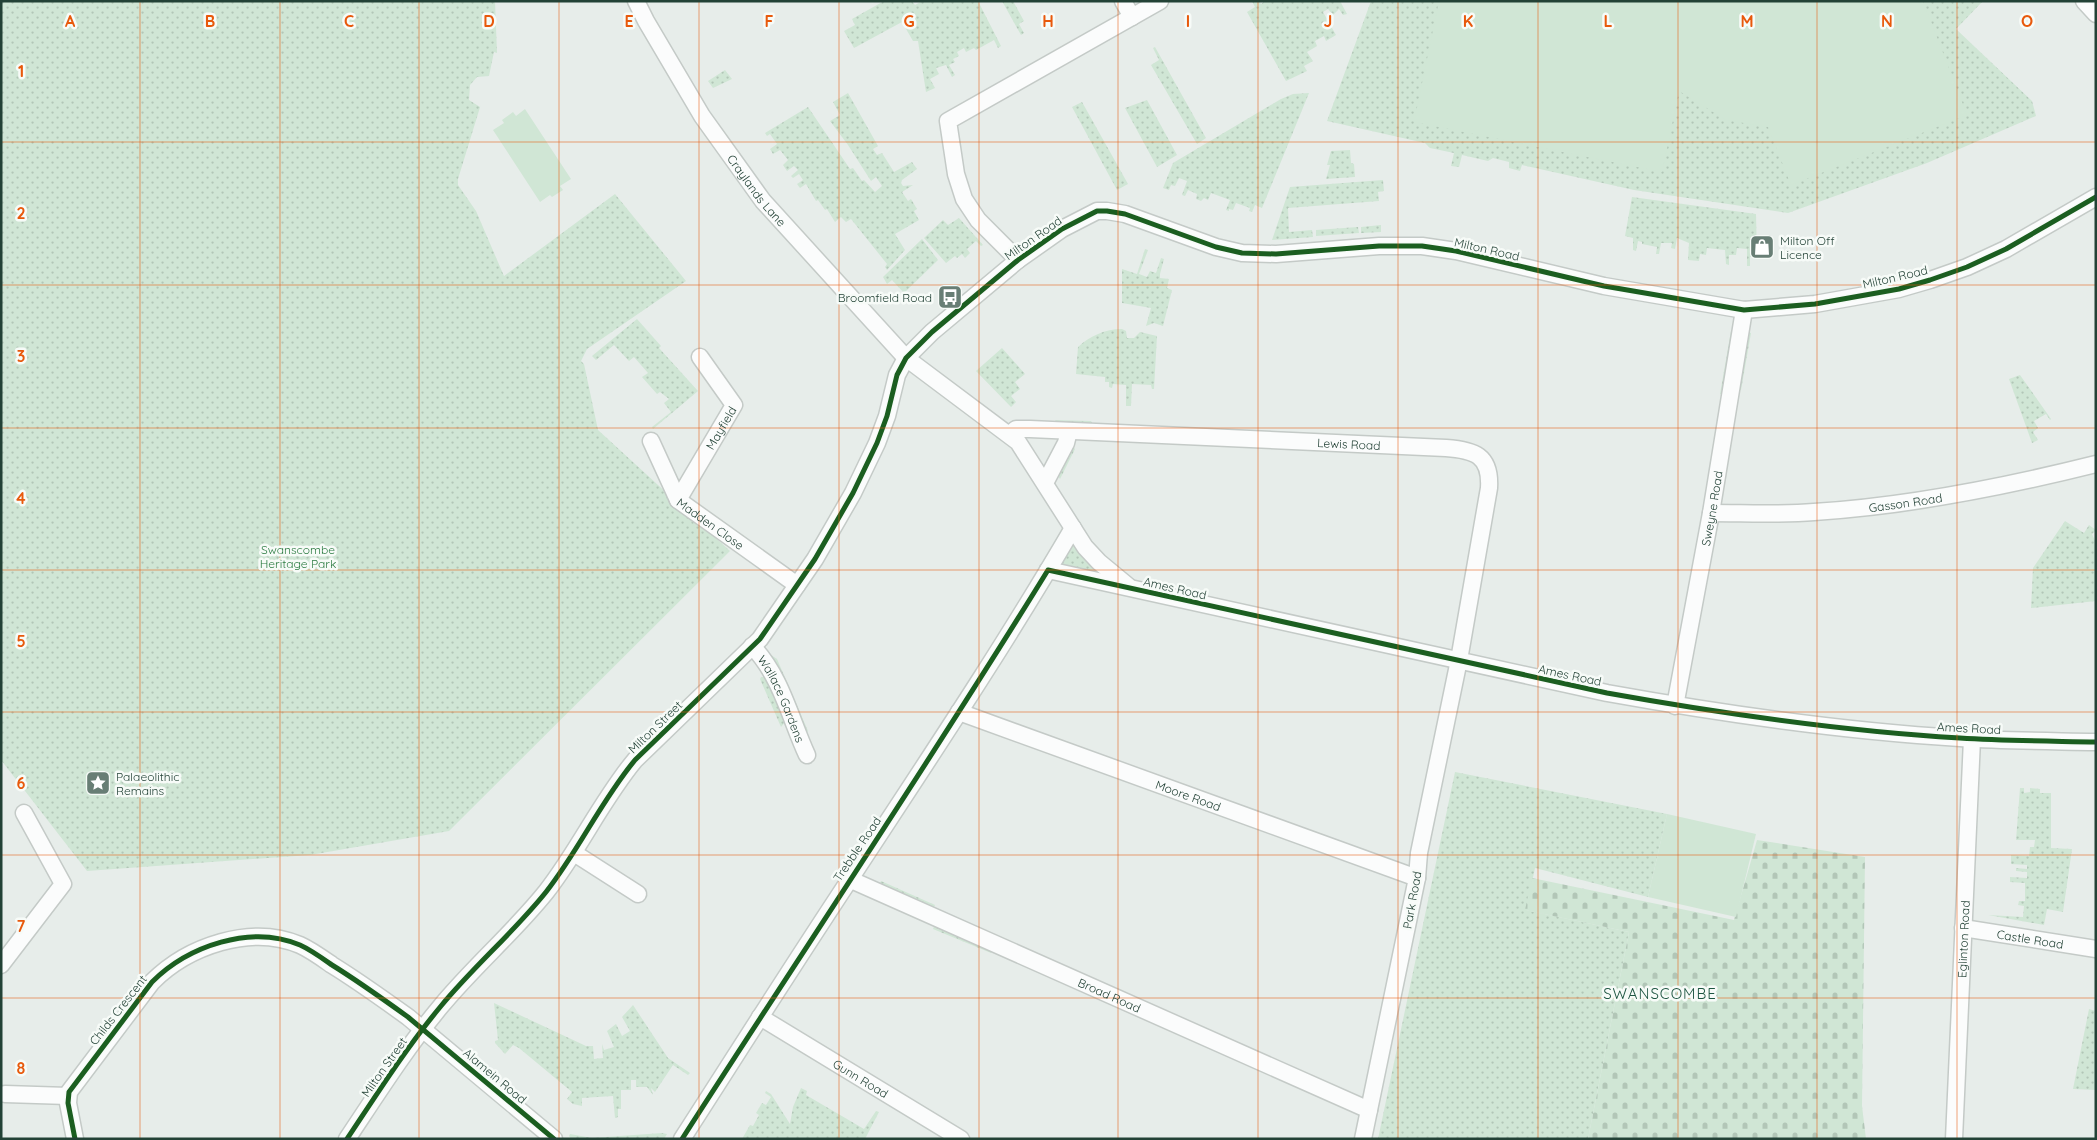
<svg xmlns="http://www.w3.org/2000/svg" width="2097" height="1140" font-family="Quicksand,sans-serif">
<defs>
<pattern id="green-dots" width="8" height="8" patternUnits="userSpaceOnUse" patternTransform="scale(1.25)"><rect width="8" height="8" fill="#d0e6d5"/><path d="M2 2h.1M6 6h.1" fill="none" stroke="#b2c6b7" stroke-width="1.8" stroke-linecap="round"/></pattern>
<pattern id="cemetery-stones" width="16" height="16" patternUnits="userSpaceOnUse" patternTransform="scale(1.25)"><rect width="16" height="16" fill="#d0e6d5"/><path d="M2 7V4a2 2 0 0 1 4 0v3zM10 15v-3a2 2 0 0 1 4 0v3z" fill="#b2c6b7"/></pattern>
</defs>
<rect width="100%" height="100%" fill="#e7edea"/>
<g fill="url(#green-dots)">
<path d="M1 1H495L497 53 494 52 489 76 477 77 470 85 469 100 480 107 481 104 458 179V185L476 211 504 276 615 194 686 281 587 349 581 361 584 364 598 430 730 551 449 831 310 855 87 871 1 760Z"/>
<path d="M884 1H912L915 5 922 1H978L1001 46 998 48 994 40 976 50 974 48 966 52 964 48 957 52 959 56 953 59 955 62 949 65 955 75 952 77 946 65 936 68 939 74 930 79 935 88 926 92 918 41H913L902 22 854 48 844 31 855 25 852 19Z"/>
<path d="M1002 1H1013L1024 21 1019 24 1024 33 1021 35Z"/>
<path d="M1252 1H1259L1261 4 1265 1H1340L1347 14 1343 15 1339 9 1333 15 1328 9 1323 12 1336 35 1326 41 1324 36 1315 41 1317 46 1307 52 1313 61 1304 66 1307 71 1286 81 1247 12 1255 7Z"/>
<path d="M1371 1H1983L1956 29 2032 101 2036 116 1927 163 1788 213 1634 190 1522 165 1520 171 1509 168V162L1493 158 1488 161 1462 155 1459 167 1451 166 1454 153 1430 148 1425 143 1327 121Z"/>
<path d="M1155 47 1206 138 1197 144 1151 65 1159 60 1153 48Z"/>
<path d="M725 70 732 79 713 88 708 81Z"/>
<path d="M848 93 878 146 873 149 877 155 882 153 894 172 912 162 917 169 902 180 901 183 903 186 913 185 902 192 908 201 911 199 917 209 914 211 919 220 895 234 905 250 887 270 885 267 887 264 851 219 846 222 841 217 835 222 827 209 825 210 818 200 816 201 806 184 800 188 797 184 803 180 799 174 793 178 791 176 798 170 794 166 787 171 783 165 788 160 780 150 773 154 770 149 777 144 770 134 767 136 765 133 808 107 850 169 853 168 862 181 864 180 875 192 882 186 876 177 871 181 848 145 830 121 840 115 833 102Z"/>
<path d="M1309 93 1262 208 1255 205 1252 212 1249 211 1250 208 1236 203 1233 210 1229 209V211L1226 210 1230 200 1211 193 1208 200 1204 198 1201 201 1196 199 1197 194 1188 190 1185 196 1182 195 1187 181 1179 178 1175 186 1171 185 1169 190 1163 188 1173 163 1281 99 1293 94Z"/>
<path d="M1147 100 1177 155 1157 167 1125 108Z"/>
<path d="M1082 102 1128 184 1117 190 1072 107Z"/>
<path d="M1350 150 1351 163 1354 164 1355 177 1326 179 1330 165H1327L1331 151Z"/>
<path d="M1383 180 1384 191 1378 192 1379 201 1288 208 1289 232 1312 230 1313 237 1272 240 1290 187Z"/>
<path d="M1632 197 1756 214 1757 257H1750V266H1747V249L1737 248 1736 255H1729V265L1726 264 1725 250 1707 248 1706 255 1700 254 1699 261 1688 260 1689 243 1677 238 1675 249 1671 248 1672 243H1661L1659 254H1656L1657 247 1642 244V242L1638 241 1636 251 1633 250V238L1625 236Z"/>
<path d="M959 218 983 245 981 246 976 241 967 249 970 253 965 258 962 254 957 258 955 256 946 263 924 238 943 220 948 225Z"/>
<path d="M1381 225V232L1361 233V227Z"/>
<path d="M1358 227 1359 233 1316 236V230Z"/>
<path d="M922 239 938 260 904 293 892 280 887 284 883 277Z"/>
<path d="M1145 249 1148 250 1139 274 1147 277 1150 271 1156 273 1161 258 1164 259 1160 274V278L1169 279 1167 288 1172 290 1163 326 1154 323 1146 326 1151 308 1122 303V269L1137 274Z"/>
<path d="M637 319 661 346 659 348 698 391 653 429 652 427 671 412 664 403 669 399 660 392 657 394 642 377 648 373 634 357 629 361 614 345 596 360 592 356Z"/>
<path d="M1122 329 1126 331 1127 338H1134L1140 332 1157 336 1154 389H1152L1151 385 1132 384 1131 406H1126V385L1113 384 1112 388 1109 387V382H1105V377L1076 374 1078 347C1090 336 1105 329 1122 329Z"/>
<path d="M1731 331H1735L1725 396 1720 394Z"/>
<path d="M1748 332 1751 333 1741 390H1737Z"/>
<path d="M1002 348 1025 374 1015 382 1020 389 1011 396 1016 402 1011 407 976 371Z"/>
<path d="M2020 375 2051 419 2050 420 2046 414 2034 421 2038 428 2033 432 2038 440 2032 443 2009 379Z"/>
<path d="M1055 420 1091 421 1092 423H1057Z"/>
<path d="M1072 446 1075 449 1060 479 1058 476Z"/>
<path d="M2065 521 2084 533 2089 525 2096 530 2092 534 2096 543V601L2031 608 2033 568Z"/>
<path d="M1072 545H1074L1107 575 1060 566Z"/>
<path d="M771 655 777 659 808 731 805 734 769 659Z"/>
<path d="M761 677H766L786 721 781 727 760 679Z"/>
<path d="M1455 772 1667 814 1648 897 1535 868 1526 910 1629 932 1588 1139H1378Z"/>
<path d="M2020 788H2024V793L2030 792V788L2040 789V793H2051V848L2072 849 2063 912 2047 909 2044 925 1988 915 2023 917 2024 906 2018 905 2019 901H2025V883L2010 882V877L2027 878V872L2016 871V868L2027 869V865L2011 864V855L2029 856 2030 847H2034L2035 840H2016Z"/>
<path d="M881 881 935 905 933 909 879 885Z"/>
<path d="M935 924 992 949 991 953 933 929Z"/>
<path d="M494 1003 586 1046H593L594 1059 603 1058 602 1044 604 1050 614 1047 607 1031 616 1024 622 1036 630 1031 622 1017 633 1005 668 1058 690 1073 688 1075 673 1065 655 1092 651 1088 653 1095 647 1087H636V1080H631V1090H621V1109H618V1117L615 1118 613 1096 582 1098V1106L573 1104 567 1099 572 1092 519 1048 513 1045 505 1054 495 1043V1041L498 1040Z"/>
<path d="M2089 1009 2096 1011V1090L2073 1089Z"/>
<path d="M801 1088 807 1091 806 1095 864 1129 876 1111 879 1112 865 1139H742L750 1125 753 1126 759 1115 756 1113 762 1103 766 1105 771 1097 765 1093 766 1091 771 1094 790 1124 793 1107Z"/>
<path d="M662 1133 667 1134 664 1139H571L569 1136 570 1134 592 1138Z"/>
</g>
<path fill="url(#cemetery-stones)" d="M1757 840 1865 857 1862 1106 1866 1139H1588L1629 932 1525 910 1532 878 1734 920Z"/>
<g fill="#d0e6d5">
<path d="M1439 1H1923L1967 115 1791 185 1768 127 1726 120 1679 91 1662 172 1414 122Z"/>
<path d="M525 109 571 179 560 186 563 190 552 197 550 195 540 202 493 130 504 123 502 120 513 112 516 116Z"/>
<path d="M1667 814 1756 834 1736 917 1648 897Z"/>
</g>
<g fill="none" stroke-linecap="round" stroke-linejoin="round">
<defs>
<g id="street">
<path id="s1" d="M636 1 646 21 702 116 763 201 906 358 1018 442 1085 547 1099 562 1128 586"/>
<path d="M1123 1 1132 17"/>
<path d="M2084 1 2096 14"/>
<path d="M1018 260 978 220 964 199 956 174 948 121 1160 1"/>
<path id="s2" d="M1010 434 1016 429H1030L1446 448C1474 450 1491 455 1489 488L1459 660 1419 853 1417 878 1363 1139"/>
<path id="s3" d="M651 441 678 500 797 585"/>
<path d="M1045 483 1066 443 1069 431"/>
<path id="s4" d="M678 500 734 405 700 357"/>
<path id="s5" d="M1711 513C1745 513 1780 515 1814 512 1909 506 2004 487 2096 464"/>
<path d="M1048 570 1607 693C1724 714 1841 731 1960 738 2005 741 2050 741 2096 742"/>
<path id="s6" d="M752 646C781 676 790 718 807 755"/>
<path id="s7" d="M1675 706 1711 513 1744 310"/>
<path id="s8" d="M959 712 1417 878"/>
<path d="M574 853 638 894"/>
<path id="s9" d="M849 879 1369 1110"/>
<path id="s10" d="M1963 928 2096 949"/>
<path d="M1 965 63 884 24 813"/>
<path id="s11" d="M760 1017 961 1139"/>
<path d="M5 1094 68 1096"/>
<path d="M75 1139 68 1103 69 1092 152 982C188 946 251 924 300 945 311 950 322 958 332 965 358 981 383 999 408 1017L554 1139"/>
<path d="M347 1139C377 1094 406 1048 441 1006 474 966 514 932 546 892 579 850 601 801 635 760L760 639 815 559 853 493 877 443 887 416 897 375 906 358 932 332 1018 260 1062 229 1097 211H1107L1125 214 1216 247 1242 253 1276 254 1379 246H1422L1456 251 1604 286 1744 310 1815 304 1899 289 1930 280 1967 267 2006 249 2096 197"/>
<path d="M682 1139C738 1052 793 965 850 879 926 763 1003 648 1073 528"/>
<path id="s12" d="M1954 1139 1972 739"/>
</g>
</defs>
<use href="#street" stroke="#c4cac7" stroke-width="19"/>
<use href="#street" stroke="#fbfcfc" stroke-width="16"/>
<defs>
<g id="cycleway">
<path d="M75 1139 68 1103 69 1092 152 982C188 946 251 924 300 945 311 950 322 958 332 965 358 981 383 999 408 1017L554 1139"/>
<path d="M347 1139C377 1094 406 1048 441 1006 474 966 514 932 546 892 579 850 601 801 635 760L760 639 815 559 853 493 877 443 887 416 897 375 906 358 932 332 1018 260 1062 229 1097 211H1107L1125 214 1216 247 1242 253 1276 254 1379 246H1422L1456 251 1604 286 1744 310 1815 304 1899 289 1930 280 1967 267 2006 249 2096 197"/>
<path d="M682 1139C804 949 930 762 1048 570L1607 693C1724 714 1841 731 1960 738 2005 741 2050 741 2096 742"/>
</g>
</defs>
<use href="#cycleway" stroke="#f7fbf8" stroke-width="8"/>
<use href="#cycleway" stroke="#1b5e20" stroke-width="5"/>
</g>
<path fill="none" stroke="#e8590c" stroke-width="1" stroke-opacity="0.55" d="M140 1V1139M280 1V1139M419 1V1139M559 1V1139M699 1V1139M839 1V1139M979 1V1139M1118 1V1139M1258 1V1139M1398 1V1139M1538 1V1139M1678 1V1139M1817 1V1139M1957 1V1139M1 142H2096M1 285H2096M1 428H2096M1 570H2096M1 712H2096M1 855H2096M1 998H2096"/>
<defs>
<symbol id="shop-square" viewBox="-11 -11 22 22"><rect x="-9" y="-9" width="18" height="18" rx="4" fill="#687e75" stroke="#f7fbf8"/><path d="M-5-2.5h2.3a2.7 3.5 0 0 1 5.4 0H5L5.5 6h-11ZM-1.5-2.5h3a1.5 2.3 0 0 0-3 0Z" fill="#fff"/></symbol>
<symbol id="bus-square" viewBox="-11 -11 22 22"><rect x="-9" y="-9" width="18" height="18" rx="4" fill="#687e75" stroke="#f7fbf8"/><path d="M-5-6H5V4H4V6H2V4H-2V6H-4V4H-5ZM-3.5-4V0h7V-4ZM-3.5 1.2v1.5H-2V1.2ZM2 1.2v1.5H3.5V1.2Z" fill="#fff"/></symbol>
<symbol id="sight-square" viewBox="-11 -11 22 22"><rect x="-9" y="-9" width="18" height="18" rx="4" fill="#687e75" stroke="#f7fbf8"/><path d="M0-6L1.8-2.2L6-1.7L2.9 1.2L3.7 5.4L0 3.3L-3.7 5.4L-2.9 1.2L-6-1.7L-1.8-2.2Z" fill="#fff"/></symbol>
</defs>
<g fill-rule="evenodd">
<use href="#shop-square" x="1748" y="233" width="28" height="28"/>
<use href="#bus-square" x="936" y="283" width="28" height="28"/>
<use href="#sight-square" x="84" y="769" width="28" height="28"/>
</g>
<g text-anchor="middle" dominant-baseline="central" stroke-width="5" stroke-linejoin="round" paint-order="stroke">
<g font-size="12" fill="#234236" stroke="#f7fbf8">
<text stroke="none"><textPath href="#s1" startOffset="225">Craylands Lane</textPath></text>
<text transform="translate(1033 238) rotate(-35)">Milton Road</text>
<text transform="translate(1487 249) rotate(13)">Milton Road</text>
<text transform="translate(1895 277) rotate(-13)">Milton Road</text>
<text stroke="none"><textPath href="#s4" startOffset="84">Mayfield</textPath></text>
<text stroke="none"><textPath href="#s2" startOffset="341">Lewis Road</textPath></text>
<text stroke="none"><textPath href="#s5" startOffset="195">Gasson Road</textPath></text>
<text stroke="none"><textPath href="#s7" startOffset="201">Sweyne Road</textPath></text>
<text stroke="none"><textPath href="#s3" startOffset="105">Madden Close</textPath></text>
<text transform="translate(1175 588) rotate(13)">Ames Road</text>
<text transform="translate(1570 675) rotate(12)">Ames Road</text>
<text stroke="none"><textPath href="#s6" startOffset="61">Wallace Gardens</textPath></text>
<text transform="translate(655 727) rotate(-44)">Milton Street</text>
<text transform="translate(1969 728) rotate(3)">Ames Road</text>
<text stroke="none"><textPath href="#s8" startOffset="244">Moore Road</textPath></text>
<text transform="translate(857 849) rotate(-56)">Trebble Road</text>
<text transform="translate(1412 900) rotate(-80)">Park Road</text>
<text stroke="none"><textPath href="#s10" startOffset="68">Castle Road</textPath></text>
<text stroke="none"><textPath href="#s12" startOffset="200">Eglinton Road</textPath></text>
<text stroke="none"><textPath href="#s9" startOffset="285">Broad Road</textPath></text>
<text transform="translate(118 1010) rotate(-52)">Childs Crescent</text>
<text transform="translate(384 1067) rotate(-55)">Milton Street</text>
<text transform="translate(495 1076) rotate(40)">Alamein Road</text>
<text stroke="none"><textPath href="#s11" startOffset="118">Gunn Road</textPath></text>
</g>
<g font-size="12" fill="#234236" stroke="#f7fbf8" text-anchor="start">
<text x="1780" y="240">Milton Off<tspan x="1780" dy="14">Licence</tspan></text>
<text x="932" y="297" text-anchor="end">Broomfield Road</text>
<text x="116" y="776">Palaeolithic<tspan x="116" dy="14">Remains</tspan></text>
</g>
<g font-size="12" fill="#2b7b41" stroke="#f7fbf8">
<text x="298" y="549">Swanscombe<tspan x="298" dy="14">Heritage Park</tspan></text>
</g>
<g font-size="15" letter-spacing="1" fill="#1e5642" stroke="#f7fbf8">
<text x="1660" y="993">SWANSCOMBE</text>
</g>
</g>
<g font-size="16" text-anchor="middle" font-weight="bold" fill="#e8590c" stroke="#f7fbf8" stroke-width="5" stroke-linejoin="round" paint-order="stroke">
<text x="70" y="27">A</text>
<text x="210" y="27">B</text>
<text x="349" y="27">C</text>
<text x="489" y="27">D</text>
<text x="629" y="27">E</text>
<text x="769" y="27">F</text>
<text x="909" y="27">G</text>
<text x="1048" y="27">H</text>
<text x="1188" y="27">I</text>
<text x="1328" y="27">J</text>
<text x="1468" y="27">K</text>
<text x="1608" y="27">L</text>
<text x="1747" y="27">M</text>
<text x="1887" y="27">N</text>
<text x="2027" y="27">O</text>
<text x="21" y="77">1</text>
<text x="21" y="219">2</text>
<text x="21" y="362">3</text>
<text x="21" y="504">4</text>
<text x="21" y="647">5</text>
<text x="21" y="789">6</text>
<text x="21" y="932">7</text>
<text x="21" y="1074">8</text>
</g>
<rect width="2097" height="1140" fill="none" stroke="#234236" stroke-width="5"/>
</svg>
